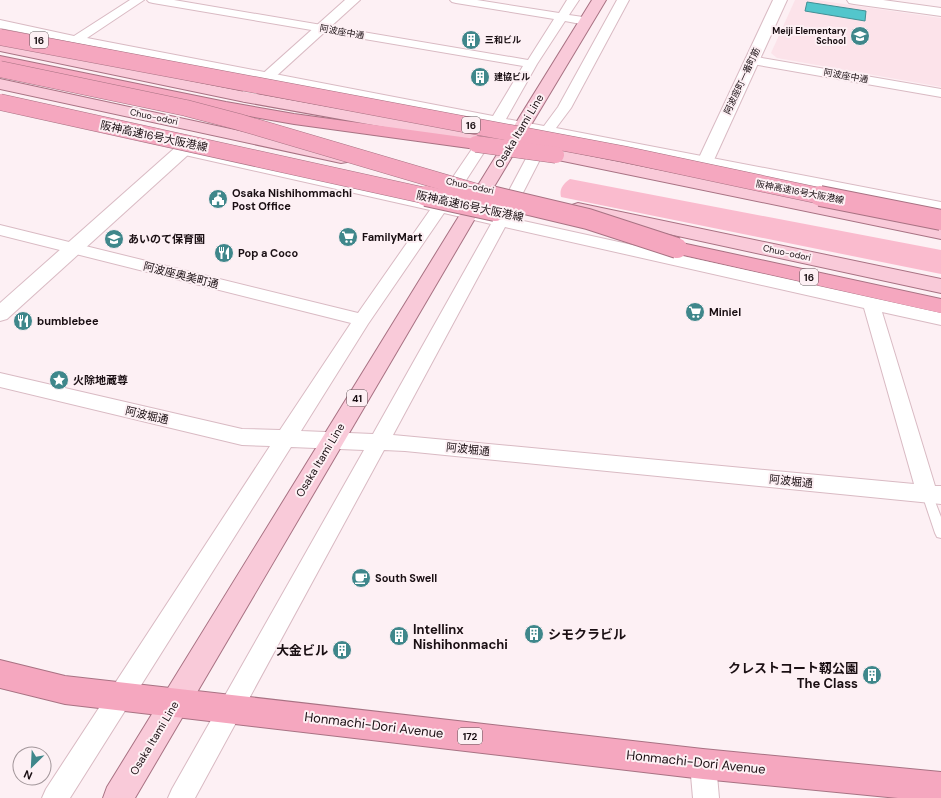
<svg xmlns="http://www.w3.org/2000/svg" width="941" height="798" font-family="'DM Sans','Noto Sans JP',sans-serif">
<rect width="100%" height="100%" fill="#fdf0f4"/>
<path fill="#fce3ea" d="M795 0H816L941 18V87L777 58 771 53Z"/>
<path fill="#fabbce" d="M570 179 941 250V274L561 197C559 189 563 184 570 179Z"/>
<path fill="#53c6cc" stroke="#428f94" d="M807 2 866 11 865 21 805 11Z"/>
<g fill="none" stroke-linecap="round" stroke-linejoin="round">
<defs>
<path id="lane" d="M927 489 931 491 941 517V538L937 537 935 533 922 494 923 491Z"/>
<g id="street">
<path d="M130 0H144L87 38 493 116 523 66 153 3 149 2 147 0H174L528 60 554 19 456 3 452 2 450 0H477L559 13 567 0H579L569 15 590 18 592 21 590 24 586 25 565 21 537 64 506 119 544 126 558 107 617 0H629L571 108 556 128 941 202V212L552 136 510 218 941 313V325L882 312 935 486H941V504L405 451 384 450 195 798H168L172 789 364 450 291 447 70 798H42L46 789 270 446 242 445 0 387V373L242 429 280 430 351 323 0 235V225L358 313 430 210 176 153 174 150 176 147 181 146 436 202 489 124 0 28V20L74 36ZM501 126 539 134 496 215 450 205ZM444 213 491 224 373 434 301 431 368 324ZM505 227 864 308 914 484 393 435Z"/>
<path d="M751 56 941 89V97L747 63 745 60 747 57Z"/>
<path d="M703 751 712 755 716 764 719 798H693L690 764 694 755Z"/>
</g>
<g id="secondary">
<path d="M345 0H360L250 100 245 102 240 100 237 97 240 94Z"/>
<path d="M773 0H787L713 162 711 166 705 167 699 166 697 162Z"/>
<path d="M847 0H883L941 8V16L854 4 849 3Z"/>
<path d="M183 145 189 146 191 150 189 154 7 319 0 321V303L177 146Z"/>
</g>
<g id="primary">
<path d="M592 0H606L477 215 135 798H103L107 787 501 148 245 102 0 51V43L245 92 506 139Z"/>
<path d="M0 79 341 153 347 154 349 158 347 162 341 163 0 89Z"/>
<path d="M535 145 941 227V239L529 154 527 150 529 146Z"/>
<path d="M578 203 941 279V293L572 213 569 209 572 205Z"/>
</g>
<g id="highway">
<path d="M0 56 226 102 294 114 476 139 482 141 484 144 482 147 476 149 294 124 226 112 0 64Z"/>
<path d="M677 242 941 299V313L670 252 668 248 670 244Z"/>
<path d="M0 660 65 676 703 749 941 772V798H898L703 779 65 704 0 688Z"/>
</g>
</defs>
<use href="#lane" stroke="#d9bac3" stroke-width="2"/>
<use href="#street" stroke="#d9bac3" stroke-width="2"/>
<use href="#secondary" stroke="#d9bac3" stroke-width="2"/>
<use href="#primary" stroke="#a87283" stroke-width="2"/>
<use href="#highway" stroke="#a87283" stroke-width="2"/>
<use href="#lane" fill="#fff" fill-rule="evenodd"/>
<use href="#street" fill="#fff" fill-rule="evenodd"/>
<use href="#secondary" fill="#fff" fill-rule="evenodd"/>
<use href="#primary" fill="#f9cad9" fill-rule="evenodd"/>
<use href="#highway" fill="#f5a7bf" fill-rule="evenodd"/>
<defs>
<g id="highway-bridge-far1">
<path d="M0 37 623 154 825 197"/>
<path d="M0 69 186 108 239 122 494 197"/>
<path d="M0 102 431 197"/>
<path d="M476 144 556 155"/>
</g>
<g id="highway-bridge">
<path d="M426 196 495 211"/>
<path d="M491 196 588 219 677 248"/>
<path d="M820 196 941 220"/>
</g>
</defs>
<use href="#highway-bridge-far1" stroke="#a87283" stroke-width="17" stroke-linecap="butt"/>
<use href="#highway-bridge" stroke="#a87283" stroke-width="22" stroke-linecap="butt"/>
<use href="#highway-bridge-far1" stroke="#f5a7bf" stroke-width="16"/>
<use href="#highway-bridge" stroke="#f5a7bf" stroke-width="20"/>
</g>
<defs>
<symbol id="school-disc" viewBox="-11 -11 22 22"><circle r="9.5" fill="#3f878b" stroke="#fdf0f4"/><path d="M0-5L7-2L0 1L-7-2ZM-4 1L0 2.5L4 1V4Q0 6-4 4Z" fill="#fff"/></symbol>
<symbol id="building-disc" viewBox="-11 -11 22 22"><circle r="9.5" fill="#3f878b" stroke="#fdf0f4"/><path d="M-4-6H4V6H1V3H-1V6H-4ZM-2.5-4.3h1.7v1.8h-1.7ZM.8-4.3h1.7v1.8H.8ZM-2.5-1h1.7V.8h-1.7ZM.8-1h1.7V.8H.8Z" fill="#fff"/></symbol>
<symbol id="civic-disc" viewBox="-11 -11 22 22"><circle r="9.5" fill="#3f878b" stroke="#fdf0f4"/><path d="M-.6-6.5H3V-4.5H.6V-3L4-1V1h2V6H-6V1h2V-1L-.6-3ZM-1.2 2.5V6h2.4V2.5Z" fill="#fff"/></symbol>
<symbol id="supermarket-disc" viewBox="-11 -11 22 22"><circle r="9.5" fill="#3f878b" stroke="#fdf0f4"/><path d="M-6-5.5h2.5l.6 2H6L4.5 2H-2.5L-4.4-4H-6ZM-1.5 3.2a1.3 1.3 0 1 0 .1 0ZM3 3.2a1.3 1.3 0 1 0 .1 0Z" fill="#fff"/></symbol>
<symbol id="restaurant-disc" viewBox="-11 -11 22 22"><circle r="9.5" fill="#3f878b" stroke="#fdf0f4"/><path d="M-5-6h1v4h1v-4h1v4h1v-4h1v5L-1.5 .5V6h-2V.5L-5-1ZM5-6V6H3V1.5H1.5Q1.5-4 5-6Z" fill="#fff"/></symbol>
<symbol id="sight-disc" viewBox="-11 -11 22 22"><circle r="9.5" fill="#3f878b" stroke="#fdf0f4"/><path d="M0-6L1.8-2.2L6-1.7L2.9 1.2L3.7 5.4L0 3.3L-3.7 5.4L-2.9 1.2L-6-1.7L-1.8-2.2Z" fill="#fff"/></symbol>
<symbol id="cafe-disc" viewBox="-11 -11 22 22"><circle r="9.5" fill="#3f878b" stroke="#fdf0f4"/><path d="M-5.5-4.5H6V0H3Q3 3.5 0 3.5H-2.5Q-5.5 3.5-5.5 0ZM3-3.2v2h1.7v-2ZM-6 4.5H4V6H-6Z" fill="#fff"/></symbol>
</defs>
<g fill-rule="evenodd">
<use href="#school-disc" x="849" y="25" width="22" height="22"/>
<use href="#building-disc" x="460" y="29" width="22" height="22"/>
<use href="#building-disc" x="469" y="66" width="22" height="22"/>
<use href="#civic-disc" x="207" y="188" width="22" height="22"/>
<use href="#supermarket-disc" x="337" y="226" width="22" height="22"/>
<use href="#school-disc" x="103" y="228" width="22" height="22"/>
<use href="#restaurant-disc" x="213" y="242" width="22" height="22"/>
<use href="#supermarket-disc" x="684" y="301" width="22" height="22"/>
<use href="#restaurant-disc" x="12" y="310" width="22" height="22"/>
<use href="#sight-disc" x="48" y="369" width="22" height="22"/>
<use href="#cafe-disc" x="350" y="567" width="22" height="22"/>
<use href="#building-disc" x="523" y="623" width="22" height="22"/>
<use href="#building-disc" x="388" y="625" width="22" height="22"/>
<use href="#building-disc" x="331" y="639" width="22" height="22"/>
<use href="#building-disc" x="861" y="664" width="22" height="22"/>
</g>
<g text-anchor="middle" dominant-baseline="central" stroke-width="4" stroke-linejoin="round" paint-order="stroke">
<g font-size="9" font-weight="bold" fill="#1a0f13" stroke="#fdf0f4" text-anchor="start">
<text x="846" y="31" text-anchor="end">Meiji Elementary<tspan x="846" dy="10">School</tspan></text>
<text x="485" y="40">三和ビル</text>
<text x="494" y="77">建協ビル</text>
</g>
<g font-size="9" fill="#1a0f13" stroke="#fdf0f4">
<text transform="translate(342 32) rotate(10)">阿波座中通</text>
<text transform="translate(846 76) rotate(10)">阿波座中通</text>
<text transform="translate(742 81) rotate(-65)">阿波座町一番町筋</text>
<text transform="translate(154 117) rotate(12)">Chuo-odori</text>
<text transform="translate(470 186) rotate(12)">Chuo-odori</text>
<text transform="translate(800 192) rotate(11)">阪神高速16号大阪港線</text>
<text transform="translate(787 253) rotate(12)">Chuo-odori</text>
</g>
<g fill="#fdf0f4" stroke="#5e5256" stroke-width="1">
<rect x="30" y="32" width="18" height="16" rx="3"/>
<rect x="462" y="117" width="18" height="16" rx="3"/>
<rect x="800" y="269" width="18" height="16" rx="3"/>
<rect x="347" y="390" width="20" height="16" rx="3"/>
<rect x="458" y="728" width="24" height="16" rx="3"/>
</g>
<g font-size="10" font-weight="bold" fill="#1a0f13">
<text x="39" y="40">16</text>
<text x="471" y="125">16</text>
<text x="809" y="277">16</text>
<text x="357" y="398">41</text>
<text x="470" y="736">172</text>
</g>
<g font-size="11" fill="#1a0f13" stroke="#fdf0f4">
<text transform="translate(519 131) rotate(-59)">Osaka Itami Line</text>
<text transform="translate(154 136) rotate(12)">阪神高速16号大阪港線</text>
<text transform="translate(470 206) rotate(12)">阪神高速16号大阪港線</text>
<text transform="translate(181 275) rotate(14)">阿波座奥美町通</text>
<text transform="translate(147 415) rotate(13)">阿波堀通</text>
<text transform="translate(468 449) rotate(6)">阿波堀通</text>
<text transform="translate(320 460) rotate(-59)">Osaka Itami Line</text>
<text transform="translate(791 481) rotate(6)">阿波堀通</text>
<text transform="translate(154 738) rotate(-59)">Osaka Itami Line</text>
</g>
<g font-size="11" font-weight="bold" fill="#1a0f13" stroke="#fdf0f4" text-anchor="start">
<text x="232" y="193">Osaka Nishihommachi<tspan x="232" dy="13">Post Office</tspan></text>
<text x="362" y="237">FamilyMart</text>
<text x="128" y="239">あいのて保育園</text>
<text x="238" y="253">Pop a Coco</text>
<text x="709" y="312">Miniel</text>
<text x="37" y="321">bumblebee</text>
<text x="73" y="380">火除地蔵尊</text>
<text x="375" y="578">South Swell</text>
</g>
<g font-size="13" font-weight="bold" fill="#1a0f13" stroke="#fdf0f4" text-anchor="start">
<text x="413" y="629">Intellinx<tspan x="413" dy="15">Nishihonmachi</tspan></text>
<text x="548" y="634">シモクラビル</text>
<text x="328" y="650" text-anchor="end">大金ビル</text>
<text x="858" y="668" text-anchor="end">クレストコート靱公園<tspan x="858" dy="15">The Class</tspan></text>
</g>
<g font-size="13" fill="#1a0f13" stroke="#fdf0f4">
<text transform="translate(374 725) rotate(7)">Honmachi-Dori Avenue</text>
<text transform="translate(696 762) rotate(6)">Honmachi-Dori Avenue</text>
</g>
</g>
<g transform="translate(32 766) rotate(204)"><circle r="19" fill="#fdf0f4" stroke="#a2969a"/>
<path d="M0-3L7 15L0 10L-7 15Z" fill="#3f878b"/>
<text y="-6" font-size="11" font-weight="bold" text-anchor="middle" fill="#1a0f13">N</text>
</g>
</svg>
